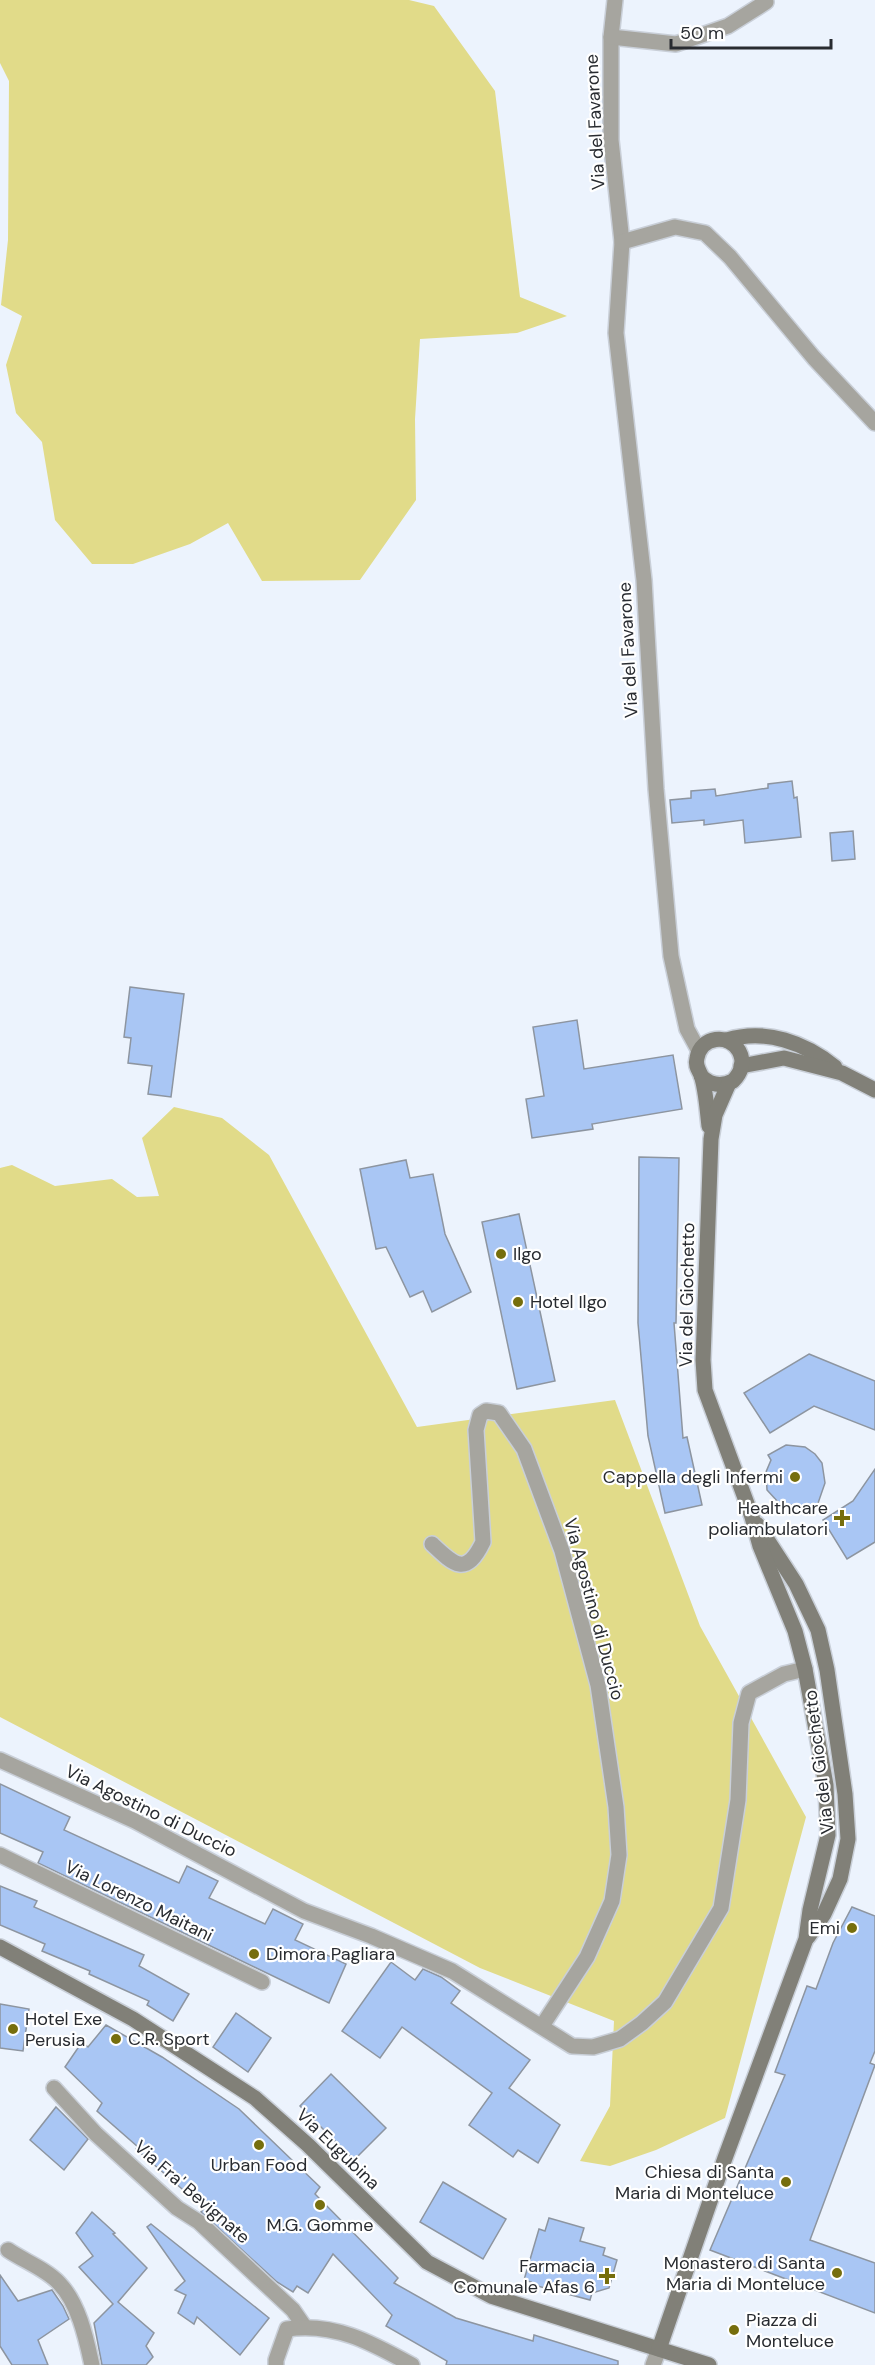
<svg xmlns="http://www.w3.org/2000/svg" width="875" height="2365" font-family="'DM Sans',sans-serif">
<rect width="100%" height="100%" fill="#ecf3fd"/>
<g fill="#e1db89">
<path d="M0 0H409L434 6 495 91 520 297 567 316 517 333 420 339 415 419 416 500 360 580 262 581 228 523 190 544 133 564H92L55 520 42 442 16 413 6 365 22 316 1 305 8 240 9 81 0 63Z"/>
<path d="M174 1107 222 1118 269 1155 417 1427 615 1400 700 1626 806 1817 725 2118 656 2150 610 2166 580 2161 610 2106 614 2021 480 1968 0 1717V1168L12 1165 55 1186 112 1179 137 1197 159 1196 142 1138Z"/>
</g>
<g fill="#a9c6f4" stroke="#8d95a0" stroke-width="1.5">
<path d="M792 781 794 798 797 797 801 837 745 843 743 820 704 825V820L672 823 670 800 691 798V791L715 789 716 796 768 788V784Z"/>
<path d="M853 831 855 859 832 861 830 833Z"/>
<path d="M130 987 184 994 171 1097 148 1094 152 1066 128 1063 131 1038 124 1037Z"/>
<path d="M577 1020 584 1069 673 1055 682 1109 592 1124 593 1129 532 1138 526 1099 544 1096 533 1027Z"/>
<path d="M639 1157 679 1158 676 1323H674L683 1438 687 1437 702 1505 665 1513 648 1436 638 1323Z"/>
<path d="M406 1160 410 1178 433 1174 445 1234 471 1292 432 1312 423 1291 410 1297 386 1247 376 1249 360 1169Z"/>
<path d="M519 1214 555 1381 517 1389 482 1222Z"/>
<path d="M809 1354 875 1381V1430L814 1406 770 1433 744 1393Z"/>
<path d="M786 1445 805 1447 815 1454 822 1463 825 1483 816 1509 779 1503 767 1490 766 1472 771 1460 768 1455Z"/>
<path d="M875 1469V1542L847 1559 823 1520 853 1501Z"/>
<path d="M0 1784 70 1817 64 1830 179 1883 187 1866 218 1881 209 1898 265 1924 273 1909 303 1924 295 1940 346 1964 329 2003 38 1863 43 1852 0 1833Z"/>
<path d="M0 1886 37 1901 34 1907 144 1955 139 1966 189 1994 173 2021 147 2005 149 2001 89 1974 90 1971 42 1951 45 1944 0 1925Z"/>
<path d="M852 1907 875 1916V2051L870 2063 875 2065 810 2240 875 2263V2313L710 2250 785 2075 775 2072 807 1986 816 1989 833 1943Z"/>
<path d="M391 1962 415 1980 423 1969 441 1977 460 1991 451 2003 530 2060 509 2088 560 2125 538 2163 518 2150 513 2157 469 2125 492 2093 402 2027 380 2058 342 2031Z"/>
<path d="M0 2004 29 2009 23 2051 0 2048Z"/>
<path d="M236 2013 271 2038 248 2072 213 2047Z"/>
<path d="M106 2025 162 2057 239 2109 320 2187 315 2194 398 2278 394 2283 456 2318 533 2341 534 2335 618 2361V2365H446L447 2361 386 2326 392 2315 333 2254 308 2293 297 2286 293 2292 277 2282 201 2212 204 2208 136 2149 138 2147 97 2111 102 2103 65 2067 82 2042 88 2047Z"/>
<path d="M331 2074 386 2128 354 2160 300 2106Z"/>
<path d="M56 2107 88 2139 64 2170 30 2140Z"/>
<path d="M443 2182 506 2219 483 2259 420 2222Z"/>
<path d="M92 2212 115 2233 113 2234 147 2268 118 2302 154 2333 146 2346 153 2357 146 2365H102L94 2323 113 2304 79 2267 93 2256 76 2233Z"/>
<path d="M549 2218 584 2228 580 2241 605 2248 603 2255 617 2260 609 2288 592 2293 590 2300 530 2284 531 2282 524 2280 539 2229 545 2231Z"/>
<path d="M151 2224 269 2318 240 2355 197 2317 194 2324 178 2313 186 2295 175 2290 185 2281 147 2227Z"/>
<path d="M0 2275 18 2301 52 2290 63 2306 69 2319 38 2340 48 2365H12L0 2346Z"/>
</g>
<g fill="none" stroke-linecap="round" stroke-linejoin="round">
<defs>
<g id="street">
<path d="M615 0 611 37V140L622 242 616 333 644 580 656 789 671 956 687 1029 699 1051"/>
<path d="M611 37 676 44 728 26 766 2"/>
<path d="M622 242 675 227 705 233 730 257 814 358 875 423"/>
<path d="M432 1544C454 1565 466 1577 483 1542L476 1430 480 1415 486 1411 499 1413 524 1449 562 1551 598 1685 616 1807 619 1855 612 1901 587 1957 542 2026"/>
<path d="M0 1760 135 1821 304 1911 371 1936 452 1971 572 2046 593 2047 620 2039 642 2023 665 2002 721 1908 738 1800 741 1723 749 1693 784 1674 805 1669"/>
<path d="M0 1855 262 1982"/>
<path d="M54 2088 96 2134 177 2208 199 2222 293 2310 304 2326"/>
<path d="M8 2250C24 2261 46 2269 59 2283 79 2304 86 2338 92 2365"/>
<path d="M276 2365V2360L287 2329C335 2322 372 2343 412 2365"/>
<path d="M653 2365 659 2349"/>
</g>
<g id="secondary">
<path d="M727 1040C766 1028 805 1043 835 1067"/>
<path d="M741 1066 784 1058 842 1073 875 1090"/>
<path d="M701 1076C710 1085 721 1087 733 1081 741 1073 745 1062 739 1051 729 1033 701 1036 697 1058 695 1065 698 1069 701 1075 706 1090 707 1110 709 1126"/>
<path d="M757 1524 796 1584 818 1630 827 1670 845 1794 848 1839 840 1879 824 1914 808 1937"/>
<path d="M0 1947 133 2019 255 2098 308 2145 427 2262 491 2296 709 2365"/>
<path d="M659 2349 725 2158 806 1939 810 1910 828 1835 826 1785 805 1669 795 1631 760 1546 752 1517 705 1390 703 1360 711 1139 715 1115 729 1083"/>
</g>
</defs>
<use href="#street" stroke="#c9cfd8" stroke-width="18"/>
<use href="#secondary" stroke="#c9cfd8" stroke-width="18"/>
<use href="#street" stroke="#a6a59f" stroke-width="15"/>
<use href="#secondary" stroke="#818078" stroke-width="15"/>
</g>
<g fill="#766e0d" stroke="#fff" stroke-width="2">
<circle cx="501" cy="1254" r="6"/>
<circle cx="518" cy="1302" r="6"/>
<circle cx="795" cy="1477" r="6"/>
<path d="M839 1509h6v6h6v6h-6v6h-6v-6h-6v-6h6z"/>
<circle cx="852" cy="1928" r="6"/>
<circle cx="254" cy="1954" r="6"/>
<circle cx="13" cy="2029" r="6"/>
<circle cx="116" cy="2039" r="6"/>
<circle cx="259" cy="2145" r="6"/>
<circle cx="786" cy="2182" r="6"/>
<circle cx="320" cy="2205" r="6"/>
<circle cx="837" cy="2273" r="6"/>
<path d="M604 2267h6v6h6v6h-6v6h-6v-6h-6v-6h6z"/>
<circle cx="734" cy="2330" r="6"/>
</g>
<g text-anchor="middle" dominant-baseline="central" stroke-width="4.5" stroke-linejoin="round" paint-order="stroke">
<g font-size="18" fill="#282b30" stroke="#fff">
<text transform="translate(595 122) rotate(-93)">Via del Favarone</text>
<text transform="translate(628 650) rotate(-93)">Via del Favarone</text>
<text transform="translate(687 1295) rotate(-89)">Via del Giochetto</text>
<text transform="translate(594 1609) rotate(75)">Via Agostino di Duccio</text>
<text transform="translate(819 1762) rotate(-97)">Via del Giochetto</text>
<text transform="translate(151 1811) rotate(26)">Via Agostino di Duccio</text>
<text transform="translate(139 1901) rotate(26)">Via Lorenzo Maitani</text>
<text transform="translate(338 2149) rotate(44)">Via Eugubina</text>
<text transform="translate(192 2192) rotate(41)">Via Fra' Bevignate</text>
</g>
<g font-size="18" fill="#282b30" stroke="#fff" text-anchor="start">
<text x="513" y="1254">Ilgo</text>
<text x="530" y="1302">Hotel Ilgo</text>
<text x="783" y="1477" text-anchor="end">Cappella degli Infermi</text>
<text x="828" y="1508" text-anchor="end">Healthcare<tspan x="828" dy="21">poliambulatori</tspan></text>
<text x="840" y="1928" text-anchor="end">Emi</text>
<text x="266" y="1954">Dimora Pagliara</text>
<text x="25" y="2019">Hotel Exe<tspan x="25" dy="21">Perusia</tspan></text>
<text x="128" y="2039">C.R. Sport</text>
<text x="259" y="2165" text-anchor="middle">Urban Food</text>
<text x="774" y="2172" text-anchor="end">Chiesa di Santa<tspan x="774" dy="21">Maria di Monteluce</tspan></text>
<text x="320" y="2225" text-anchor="middle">M.G. Gomme</text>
<text x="825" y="2263" text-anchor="end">Monastero di Santa<tspan x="825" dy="21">Maria di Monteluce</tspan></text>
<text x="595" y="2266" text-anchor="end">Farmacia<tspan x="595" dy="21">Comunale Afas 6</tspan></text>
<text x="746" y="2320">Piazza di<tspan x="746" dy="21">Monteluce</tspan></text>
</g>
</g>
<path d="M671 39v9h160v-9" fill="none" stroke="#282b30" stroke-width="3"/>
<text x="680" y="39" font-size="18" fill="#282b30" stroke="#ffffff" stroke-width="4.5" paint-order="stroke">50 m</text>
</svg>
